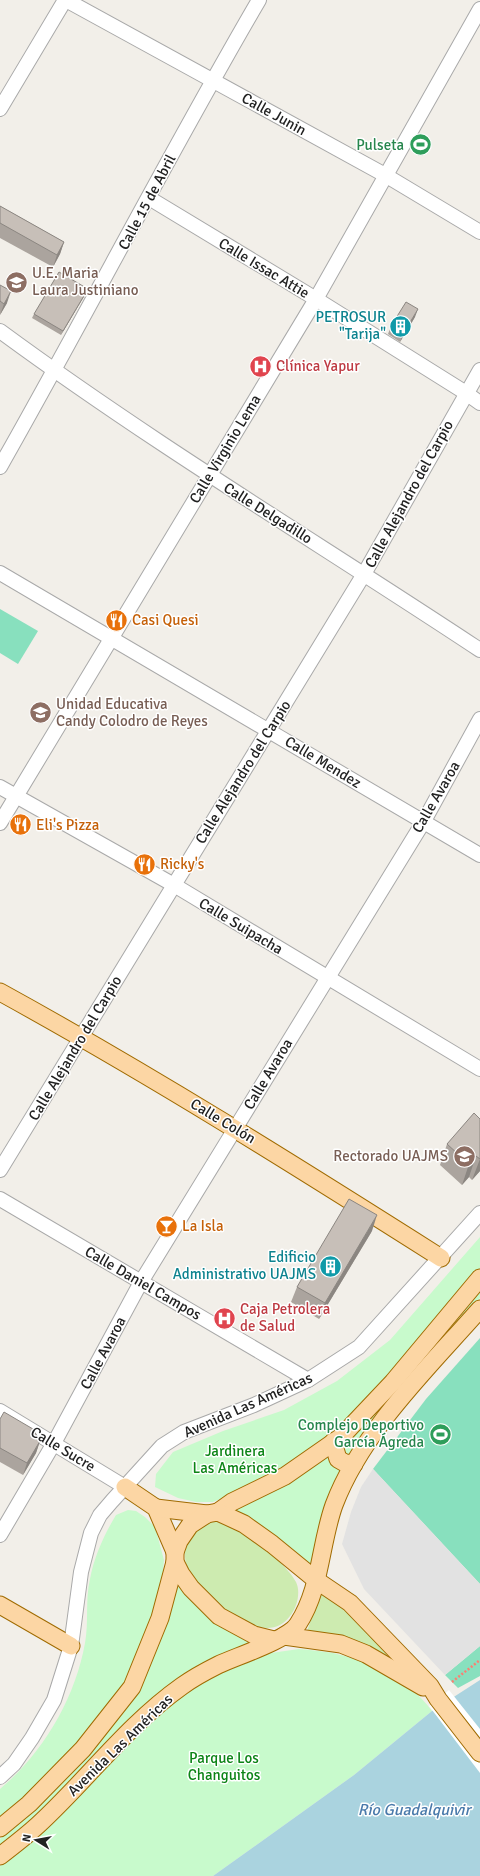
<svg xmlns="http://www.w3.org/2000/svg" width="480" height="1876" font-family="Signika,sans-serif">
<rect width="100%" height="100%" fill="#f2efe9"/>
<g fill="#cdebb0">
<path d="M212 1522C216 1522 221 1522 224 1523 245 1529 286 1563 296 1582 301 1592 297 1608 290 1616 284 1624 277 1628 267 1628 233 1627 168 1576 189 1540 195 1529 201 1525 212 1522Z"/>
<path d="M321 1592 358 1621 403 1667 307 1631Z"/>
</g>
<g fill="#c8facc">
<path d="M480 1237V1269L398 1369 359 1410 314 1449 256 1484 213 1502H196L178 1498 155 1487 156 1474 173 1452 223 1431 284 1410 337 1381 390 1340Z"/>
<path d="M480 1288V1298L383 1412 349 1457 343 1456 341 1445Z"/>
<path d="M328 1456 343 1469 312 1567 237 1513 236 1507C269 1492 299 1477 328 1456Z"/>
<path d="M128 1510 136 1511 145 1517 155 1527 164 1560 162 1582 152 1617 125 1687 62 1763 0 1820V1789C43 1753 75 1699 85 1643 89 1622 85 1600 90 1579 94 1557 104 1535 116 1515Z"/>
<path d="M174 1586H182C203 1611 222 1629 252 1643L183 1676 38 1817 0 1848V1839L83 1758 137 1690Z"/>
<path d="M299 1649C310 1650 322 1651 333 1653 369 1661 410 1680 432 1711L354 1775 213 1876H0V1866L38 1836 126 1743 168 1705 206 1679 264 1654Z"/>
</g>
<g fill="#88e0be">
<path d="M0 609 38 631 18 664 0 653Z"/>
<path d="M480 1338V1584L373 1469 426 1399Z"/>
<path d="M480 1646V1676L458 1688 445 1675Z"/>
</g>
<path fill="#e2e2e2" d="M373 1469 480 1584V1646L445 1675 364 1589 342 1544 351 1512 361 1487Z"/>
<path fill="#aad3df" d="M480 1680V1876H213L354 1775 432 1711Z"/>
<path fill="#fff" d="M449 1690 480 1729V1773L429 1706Z"/>
<g fill="none" stroke-linecap="round" stroke-linejoin="round">
<defs>
<g id="minor">
<path d="M66 0 385 175 480 232"/>
<path d="M0 109 65 0"/>
<path d="M149 198 316 299 466 393 480 403"/>
<path d="M0 331C155 445 320 544 480 650"/>
<path d="M0 467C88 312 169 154 259 0"/>
<path d="M0 573 480 855"/>
<path d="M0 787 174 885 480 1069"/>
<path d="M0 823 316 299 480 9"/>
<path d="M0 1170 364 574 480 370"/>
<path d="M0 1199 308 1380"/>
<path d="M0 1411 125 1487"/>
<path d="M0 1535 54 1443 141 1282 424 821 480 719"/>
<path d="M0 1777 14 1764 32 1738 54 1700 71 1646 81 1572 91 1533 100 1515 112 1501 162 1446 184 1432 254 1405 308 1380 359 1347 480 1213"/>
</g>
<g id="major">
<path d="M0 992C151 1075 296 1166 441 1258"/>
<path d="M333 1442 338 1459 345 1463 354 1464"/>
<path d="M125 1487 156 1508 175 1552"/>
<path d="M156 1508 207 1514"/>
<path d="M218 1512 232 1502 285 1476 341 1437 393 1382 480 1278"/>
<path d="M0 1605 71 1646"/>
<path d="M284 1636 341 1644 366 1654 423 1687"/>
<path d="M274 1640 254 1635 219 1616 191 1588 181 1574 175 1562V1552L179 1541 190 1525 207 1514 218 1512 244 1524 272 1544 316 1580 350 1603 430 1686 438 1699 480 1753"/>
<path d="M0 1828 29 1804 83 1749 132 1687 160 1618 175 1562"/>
<path d="M0 1856C13 1846 26 1836 38 1825 87 1780 127 1725 182 1686 193 1678 206 1671 218 1665 237 1656 288 1640 298 1624 321 1589 320 1544 334 1505 362 1431 428 1368 480 1309"/>
</g>
</defs>
<use href="#minor" stroke="#a9a9a9" stroke-width="16"/>
<use href="#major" stroke="#a06b00" stroke-width="19"/>
<path stroke="#fa8072" stroke-width="2.5" stroke-dasharray="2 2" stroke-linecap="butt" d="M452 1682 480 1660"/>
<use href="#minor" stroke="#fff" stroke-width="14"/>
<use href="#major" stroke="#fcd6a4" stroke-width="17"/>
</g>
<g fill="#aba49e">
<path d="M0 206 64 242 60 254 53 267 0 238Z"/>
<path d="M0 285 7 303 0 315Z"/>
<path d="M86 293 61 335 32 318 34 314Z"/>
<path d="M415 317 400 342 388 334 391 326Z"/>
<path d="M480 1119V1171L472 1180 469 1177 462 1185 440 1165 447 1144Z"/>
<path d="M372 1231 319 1319 291 1302 297 1287Z"/>
<path d="M0 1419 40 1441 36 1453 23 1475 0 1462Z"/>
</g>
<g fill="#8b8681">
<path d="M64 242 60 254 53 267 57 255Z"/>
<path d="M88 289 86 293 61 335 63 331Z"/>
<path d="M11 291 7 303 0 315 4 304Z"/>
<path d="M418 309 415 317 400 342 403 334Z"/>
<path d="M476 1156 469 1177 462 1185 469 1164Z"/>
<path d="M480 1158V1171L472 1180 480 1159Z"/>
<path d="M377 1215 372 1231 319 1319 325 1303Z"/>
<path d="M40 1441 36 1453 23 1475 27 1463Z"/>
</g>
<g fill="#c7bfb8" stroke="#8b8681">
<path d="M0 206 64 242 57 255 0 223Z"/>
<path d="M59 272 88 289 63 331 34 314Z"/>
<path d="M0 285 11 291 4 304 0 301Z"/>
<path d="M406 302 418 309 403 334 391 326Z"/>
<path d="M474 1113 480 1119V1159L476 1156 469 1164 447 1144Z"/>
<path d="M349 1199 377 1215 325 1303 297 1287Z"/>
<path d="M4 1412 33 1429 40 1441 27 1463 0 1448V1419Z"/>
</g>
<defs>
<symbol id="stadium-disc" viewBox="-11 -11 22 22"><circle r="9.5" fill="#2e9e5b" stroke="#fff"/><path d="M0-5a6.5 5 0 1 0 0 10a6.5 5 0 1 0 0-10ZM-3.5-1.8h7v3.6h-7Z" fill="#fff"/></symbol>
<symbol id="school-disc" viewBox="-11 -11 22 22"><circle r="9.5" fill="#8d6e63" stroke="#fff"/><path d="M0-5L7-2L0 1L-7-2ZM-4 1L0 2.5L4 1V4Q0 6-4 4Z" fill="#fff"/></symbol>
<symbol id="building-disc" viewBox="-11 -11 22 22"><circle r="9.5" fill="#0f9aa8" stroke="#fff"/><path d="M-4-6H4V6H1V3H-1V6H-4ZM-2.5-4.3h1.7v1.8h-1.7ZM.8-4.3h1.7v1.8H.8ZM-2.5-1h1.7V.8h-1.7ZM.8-1h1.7V.8H.8Z" fill="#fff"/></symbol>
<symbol id="hospital-disc" viewBox="-11 -11 22 22"><circle r="9.5" fill="#e0444e" stroke="#fff"/><path d="M-5-5h3v3.5h4V-5h3V5h-3V1.5h-4V5h-3Z" fill="#fff"/></symbol>
<symbol id="restaurant-disc" viewBox="-11 -11 22 22"><circle r="9.5" fill="#e8710a" stroke="#fff"/><path d="M-5-6h1v4h1v-4h1v4h1v-4h1v5L-1.5 .5V6h-2V.5L-5-1ZM5-6V6H3V1.5H1.5Q1.5-4 5-6Z" fill="#fff"/></symbol>
<symbol id="university-disc" viewBox="-11 -11 22 22"><circle r="9.5" fill="#8d6e63" stroke="#fff"/><path d="M0-5L7-2L0 1L-7-2ZM-4 1L0 2.5L4 1V4Q0 6-4 4Z" fill="#fff"/></symbol>
<symbol id="bar-disc" viewBox="-11 -11 22 22"><circle r="9.5" fill="#e8710a" stroke="#fff"/><path d="M-6-5H6L.8 .8V4.5H3.5V6h-7V4.5H-.8V.8Z" fill="#fff"/></symbol>
</defs>
<g fill-rule="evenodd">
<use href="#stadium-disc" x="408" y="132" width="25" height="25"/>
<use href="#school-disc" x="4" y="270" width="25" height="25"/>
<use href="#building-disc" x="388" y="314" width="25" height="25"/>
<use href="#hospital-disc" x="248" y="354" width="25" height="25"/>
<use href="#restaurant-disc" x="104" y="608" width="25" height="25"/>
<use href="#school-disc" x="28" y="700" width="25" height="25"/>
<use href="#restaurant-disc" x="8" y="812" width="25" height="25"/>
<use href="#restaurant-disc" x="132" y="852" width="25" height="25"/>
<use href="#university-disc" x="452" y="1144" width="25" height="25"/>
<use href="#bar-disc" x="154" y="1214" width="25" height="25"/>
<use href="#building-disc" x="318" y="1254" width="25" height="25"/>
<use href="#hospital-disc" x="212" y="1306" width="25" height="25"/>
<use href="#stadium-disc" x="428" y="1422" width="25" height="25"/>
</g>
<g text-anchor="middle" dominant-baseline="central" stroke-width="3" stroke-linejoin="round" paint-order="stroke">
<g font-size="15" fill="#222" stroke="#fff">
<text transform="translate(274 114) rotate(29)">Calle Junin</text>
<text transform="translate(147 202) rotate(-62)">Calle 15 de Abril</text>
<text transform="translate(264 268) rotate(31)">Calle Issac Attie</text>
<text transform="translate(225 449) rotate(-59)">Calle Virginio Lema</text>
<text transform="translate(409 494) rotate(-61)">Calle Alejandro del Carpio</text>
<text transform="translate(268 513) rotate(32)">Calle Delgadillo</text>
<text transform="translate(323 762) rotate(31)">Calle Mendez</text>
<text transform="translate(243 772) rotate(-58)">Calle Alejandro del Carpio</text>
<text transform="translate(436 797) rotate(-60)">Calle Avaroa</text>
<text transform="translate(241 926) rotate(31)">Calle Suipacha</text>
<text transform="translate(75 1048) rotate(-59)">Calle Alejandro del Carpio</text>
<text transform="translate(268 1074) rotate(-59)">Calle Avaroa</text>
<text transform="translate(223 1121) rotate(31)">Calle Colón</text>
<text transform="translate(143 1283) rotate(30)">Calle Daniel Campos</text>
<text transform="translate(103 1353) rotate(-62)">Calle Avaroa</text>
<text transform="translate(248 1405) rotate(-24)">Avenida Las Américas</text>
<text transform="translate(63 1449) rotate(31)">Calle Sucre</text>
<text transform="translate(120 1745) rotate(-44)">Avenida Las Américas</text>
</g>
<g font-size="15" fill="#27864d" stroke="#fff" text-anchor="end">
<text x="404" y="145">Pulseta</text>
<text x="424" y="1425">Complejo Deportivo<tspan x="424" dy="17">García Ágreda</tspan></text>
</g>
<g font-size="15" fill="#785e54" stroke="#fff" text-anchor="start">
<text x="32" y="273">U.E. Maria<tspan x="32" dy="17">Laura Justiniano</tspan></text>
<text x="56" y="704">Unidad Educativa<tspan x="56" dy="17">Candy Colodro de Reyes</tspan></text>
<text x="448" y="1156" text-anchor="end">Rectorado UAJMS</text>
</g>
<g font-size="15" fill="#0d838f" stroke="#fff" text-anchor="end">
<text x="386" y="317">PETROSUR<tspan x="386" dy="17">"Tarija"</tspan></text>
<text x="316" y="1257">Edificio<tspan x="316" dy="17">Administrativo UAJMS</tspan></text>
</g>
<g font-size="15" fill="#be3a42" stroke="#fff" text-anchor="start">
<text x="276" y="366">Clínica Yapur</text>
<text x="240" y="1309">Caja Petrolera<tspan x="240" dy="17">de Salud</tspan></text>
</g>
<g font-size="15" fill="#c56008" stroke="#fff" text-anchor="start">
<text x="132" y="620">Casi Quesi</text>
<text x="36" y="825">Eli's Pizza</text>
<text x="160" y="864">Ricky's</text>
<text x="182" y="1226">La Isla</text>
</g>
<g font-size="15" fill="#0c8416" stroke="#fff">
<text x="235" y="1451">Jardinera<tspan x="235" dy="17">Las Américas</tspan></text>
<text x="224" y="1758">Parque Los<tspan x="224" dy="17">Changuitos</tspan></text>
</g>
<g font-size="16" font-style="italic" fill="#4a7aab" stroke="#fff">
<text x="414" y="1810">Río Guadalquivir</text>
</g>
</g>
<g transform="translate(36 1840) rotate(281)" stroke="#ffffff" stroke-width="3" paint-order="stroke">
<path d="M0-3L7 15L0 10L-7 15Z" fill="#222222"/>
<text y="-6" font-size="11" font-weight="bold" text-anchor="middle" fill="#222222">N</text>
</g>
</svg>
